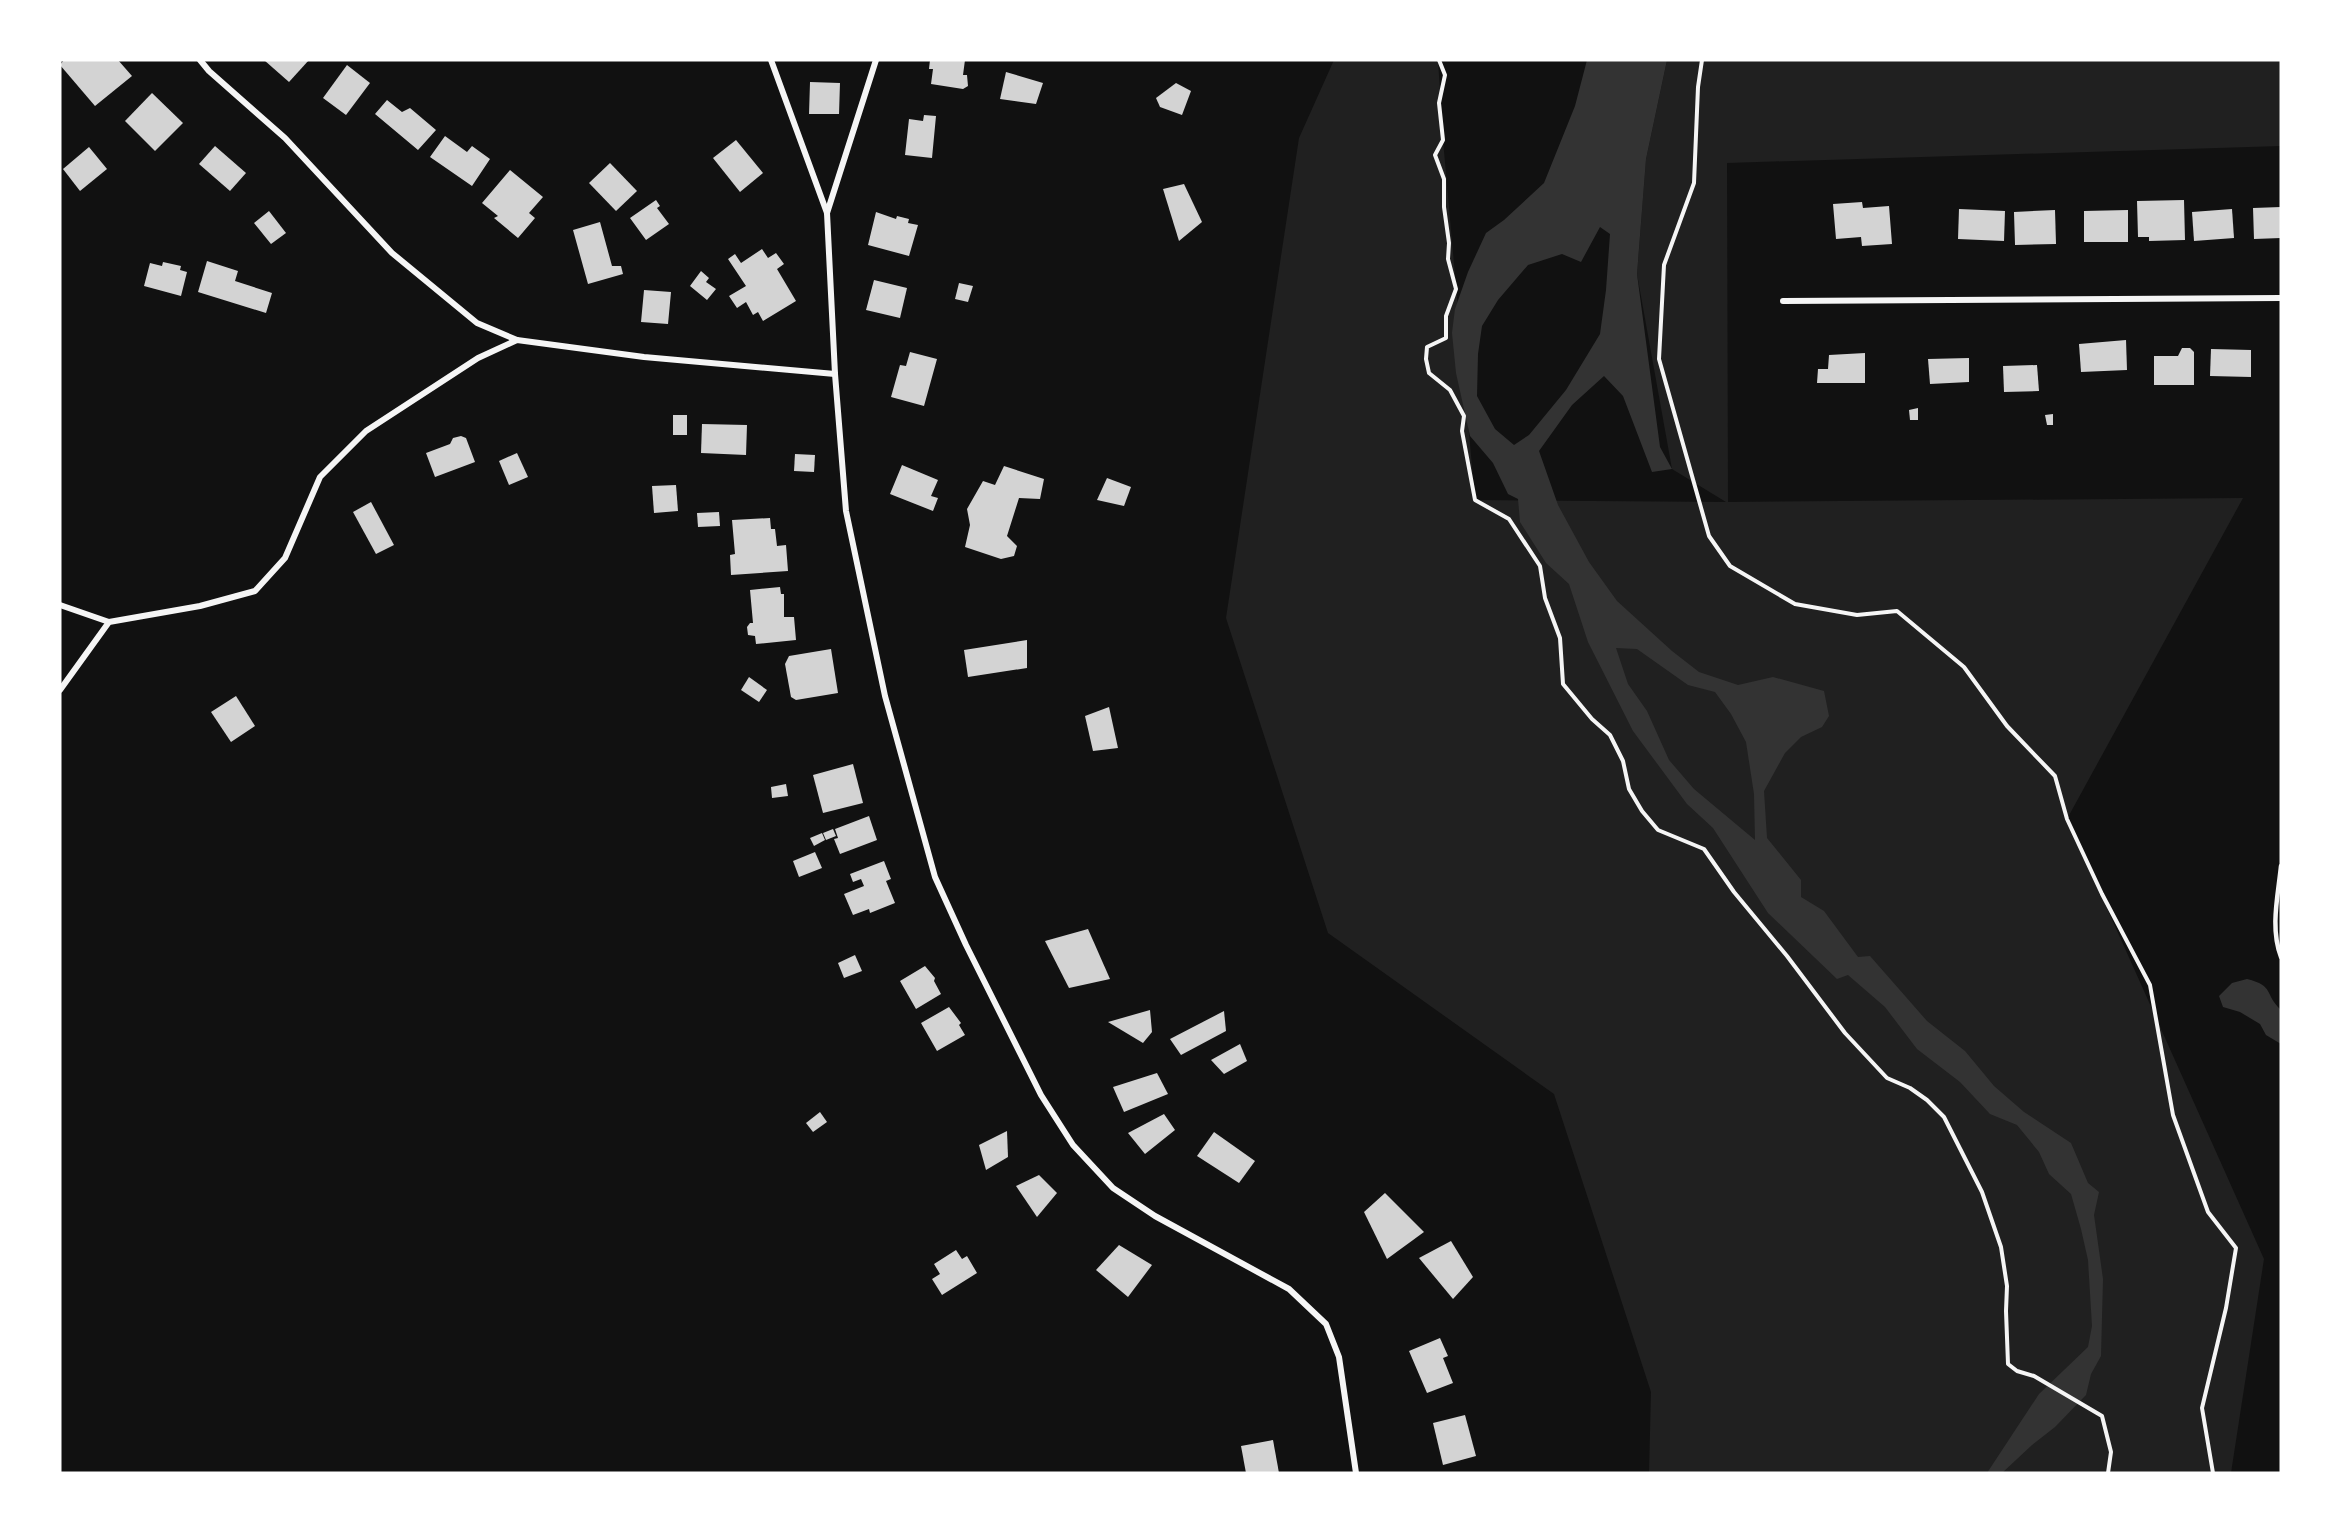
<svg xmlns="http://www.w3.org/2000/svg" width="2341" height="1533" font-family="'Nunito Sans',sans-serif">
<rect width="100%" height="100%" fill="#111"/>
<path fill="#202020" d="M1334 60H1438L1443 140 1475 500 1726 502 1672 469 1637 274 1646 159 1667 60H2281V146L1727 163 1728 502 2243 498 2067 819 2264 1259 2231 1473H1649L1651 1392 1554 1094 1328 933 1226 618 1299 138Z"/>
<g fill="#333" fill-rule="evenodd">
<path d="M1587 60H1667L1646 159 1637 274 1660 447 1672 469 1652 472 1623 396 1604 376 1572 405 1539 451 1558 505 1589 562 1617 601 1672 651 1699 672 1738 685 1773 677 1824 691 1829 716 1822 727 1801 737 1785 753 1764 791 1767 838 1801 880V897L1824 911 1858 957 1870 956 1927 1021 1965 1051 1994 1086 2024 1112 2071 1143 2088 1183 2099 1192 2094 1215 2103 1279 2101 1356 2091 1374 2086 1395 2055 1427 2032 1445 2002 1473H1987L2039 1394 2088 1347 2092 1326 2088 1260 2081 1229 2071 1194 2049 1174 2039 1152 2017 1125 1990 1114 1960 1082 1917 1049 1885 1007 1848 975 1837 979 1768 913 1713 828 1687 804 1633 731 1588 642 1569 584 1546 563 1520 522 1518 499 1508 494 1493 463 1470 436 1456 373 1452 333 1455 309 1468 272 1486 233 1504 220 1544 183 1575 106ZM1600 227 1610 234 1606 290 1600 334 1566 390 1529 435 1514 445 1495 429 1477 396 1478 354 1482 326 1498 300 1528 265 1562 254 1581 262ZM1616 648 1637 649 1688 685 1715 692 1731 714 1746 742 1754 794 1755 840 1694 789 1669 760 1647 711 1628 684Z"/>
<path d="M2247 979C2275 986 2264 994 2281 1010V1044L2266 1035 2260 1024 2240 1012 2223 1007 2219 996 2232 983Z"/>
</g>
<g fill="#d3d3d3">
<path d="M64 60H118L132 76 95 106 60 65Z"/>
<path d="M264 60H309L289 82Z"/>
<path d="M930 60H965L963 75H967L968 86 963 89 931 84 933 69H929Z"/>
<path d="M347 65 370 83 346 115 323 98Z"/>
<path d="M1006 72 1043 83 1036 104 1000 99Z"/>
<path d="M810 82 840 83 839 114H809Z"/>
<path d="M1176 83 1191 91 1182 115 1160 107 1156 98Z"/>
<path d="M152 93 183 123 155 151 125 121Z"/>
<path d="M387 100 402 112 410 108 436 130 418 150 375 114Z"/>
<path d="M924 115 936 116 932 158 905 155 909 119 923 121Z"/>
<path d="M445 136 467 152 472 146 490 159 472 186 430 157Z"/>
<path d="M736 140 763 173 740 192 713 158Z"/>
<path d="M215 146 246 173 230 191 199 164Z"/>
<path d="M89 147 107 169 80 191 63 169Z"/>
<path d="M610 163 637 191 616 211 589 183Z"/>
<path d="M510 170 543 197 529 213 535 218 518 238 494 218 498 216 482 203Z"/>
<path d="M1184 184 1202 222 1179 241 1163 189Z"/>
<path d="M656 200 660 206 657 208 669 224 646 240 630 218Z"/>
<path d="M2184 200 2185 240 2149 241V237H2138L2137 201Z"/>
<path d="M1862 202 1863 208 1889 206 1892 244 1862 246 1861 237 1836 239 1833 204Z"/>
<path d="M2281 207V238L2254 239 2253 208Z"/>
<path d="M1959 209 2005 211 2004 241 1958 239Z"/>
<path d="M2232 209 2234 238 2194 241 2192 212Z"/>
<path d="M2055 210 2056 244 2015 245 2014 212Z"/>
<path d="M2128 210V242H2084V211Z"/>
<path d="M269 211 286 233 271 244 254 223Z"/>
<path d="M876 212 896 219 897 216 909 219 908 223 918 225 909 256 868 245Z"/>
<path d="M600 222 612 266H621L623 274 588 284 573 230Z"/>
<path d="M762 249 768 258 776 253 784 264 777 269 796 301 763 321 758 312 753 315 746 302 737 308 729 296 746 286 728 259 735 254 741 263Z"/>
<path d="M207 261 238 271 235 281 272 293 266 313 198 292Z"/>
<path d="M163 262 181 266 180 270 187 272 181 296 144 286 150 263 162 266Z"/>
<path d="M701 271 709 278 706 282 716 289 707 300 690 286Z"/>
<path d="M874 280 907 288 900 318 866 310Z"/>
<path d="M959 283 973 286 968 302 955 299Z"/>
<path d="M644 290 671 292 668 324 641 322Z"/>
<path d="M2126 340 2127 370 2081 372 2079 344Z"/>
<path d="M2182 348H2190L2194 352V385H2154V356H2178Z"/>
<path d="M2211 349 2251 350V377L2210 376Z"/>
<path d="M910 352 937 359 924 406 891 397 900 365 906 366Z"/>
<path d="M1865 353V383H1817L1818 369H1828L1829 355Z"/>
<path d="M1969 358V382L1930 384 1928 359Z"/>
<path d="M2037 365 2039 391 2004 392 2003 366Z"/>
<path d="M1918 408V420H1910L1909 410Z"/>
<path d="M2053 414V425H2047L2045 415Z"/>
<rect x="673" y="415" width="14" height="20"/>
<path d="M702 424 747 425 746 455 701 453Z"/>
<path d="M461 436 466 438 475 462 435 477 426 453 450 444 453 438Z"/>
<path d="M517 453 528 477 509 485 499 461Z"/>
<path d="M795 454 815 455 814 472 794 471Z"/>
<path d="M902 465 938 480 931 496 938 498 933 511 890 494Z"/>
<path d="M1004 466 1044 479 1040 499 1019 498 1007 536 1017 546 1014 556 1001 559 965 547 970 525 967 509 983 481 995 485Z"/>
<path d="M1107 478 1131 487 1124 506 1097 500Z"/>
<path d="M676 485 678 511 654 513 652 486Z"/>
<path d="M371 502 394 545 376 554 353 512Z"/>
<path d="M719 512 720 526 698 527 697 513Z"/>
<path d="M770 518 771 529H775L777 546 786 545 788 571 731 575 730 555 735 554 732 520Z"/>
<path d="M780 587 781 594H784V617H794L796 640 756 644 755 636 748 635 747 627 750 623H753L750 590Z"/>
<path d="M1027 640V668L968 677 964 650Z"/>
<path d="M831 649 838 693 796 700 791 697 785 664 789 656Z"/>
<path d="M749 677 767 690 759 702 741 690Z"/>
<path d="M236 696 255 726 231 742 211 712Z"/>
<path d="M1109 707 1118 748 1093 751 1085 716Z"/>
<path d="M853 764 863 803 823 813 813 775Z"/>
<path d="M786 784 788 796 772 798 771 787Z"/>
<path d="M869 816 877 840 840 854 834 839 838 838 835 829Z"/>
<path d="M833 829 836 836 826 840 823 833Z"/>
<path d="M822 833 825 840 814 846 810 838Z"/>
<path d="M815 852 822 868 799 877 793 861Z"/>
<path d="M884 861 891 879 886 881 895 903 870 913 869 909 853 915 844 894 864 886 861 879 853 882 850 874Z"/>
<path d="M1088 929 1110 979 1069 988 1045 941Z"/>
<path d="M855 955 862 971 844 978 838 963Z"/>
<path d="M925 966 935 978 934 981 941 994 916 1009 900 981Z"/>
<path d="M949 1007 961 1023 959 1025 965 1035 937 1051 921 1023Z"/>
<path d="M1150 1010 1152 1032 1143 1043 1108 1022Z"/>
<path d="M1224 1011 1226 1031 1181 1055 1170 1039Z"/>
<path d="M1240 1044 1247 1061 1224 1074 1211 1060Z"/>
<path d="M1157 1073 1168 1094 1124 1112 1113 1087Z"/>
<path d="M820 1112 827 1122 813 1132 806 1123Z"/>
<path d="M1164 1114 1175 1130 1145 1154 1128 1133Z"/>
<path d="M1007 1131 1008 1157 986 1170 979 1145Z"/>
<path d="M1214 1132 1255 1161 1239 1183 1197 1156Z"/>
<path d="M1039 1175 1057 1193 1037 1217 1016 1186Z"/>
<path d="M1385 1193 1424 1232 1387 1259 1364 1212Z"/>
<path d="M1451 1241 1473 1277 1453 1299 1419 1258Z"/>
<path d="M1119 1245 1152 1265 1128 1297 1096 1270Z"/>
<path d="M956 1250 962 1259 967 1256 977 1273 942 1295 932 1279 940 1274 934 1264Z"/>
<path d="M1440 1338 1448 1356 1443 1358 1453 1383 1427 1393 1409 1351Z"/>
<path d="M1465 1415 1476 1456 1443 1465 1433 1423Z"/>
<path d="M1273 1440 1279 1473H1246L1241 1446Z"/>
</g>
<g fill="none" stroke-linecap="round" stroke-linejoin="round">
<g stroke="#f5f5f5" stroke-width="4">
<path d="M1439 60 1445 75 1439 103 1443 140 1435 155 1444 179V207L1449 243 1448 259 1456 289 1446 316V338L1427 347 1426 359 1429 373 1450 390 1464 416 1462 431 1475 500 1509 519 1540 566 1545 598 1560 638 1563 684 1592 719 1610 735 1623 761 1629 789 1642 811 1658 830 1704 849 1734 892 1787 956 1845 1033 1887 1078 1910 1088 1927 1100 1944 1117 1982 1192 2001 1247 2007 1286 2006 1311 2008 1364 2017 1371 2034 1376 2102 1416 2111 1452 2108 1473"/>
<path d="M1702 60 1698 87 1694 183 1664 265 1659 359 1709 536 1730 566 1795 604 1857 615 1897 611 1964 667 2007 726 2055 776 2067 819 2102 894 2150 985 2173 1115 2208 1212 2236 1248 2226 1308 2202 1408 2213 1473"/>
</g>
<path stroke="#f5f5f5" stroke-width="4.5" d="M2281 866C2278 896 2270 928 2281 957"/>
<g stroke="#f5f5f5" stroke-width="6">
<path d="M200 60 209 71 285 138 392 253 477 323 517 340"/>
<path d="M771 60 827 213 835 374 846 511 885 696 935 877 966 945 1041 1095 1073 1145 1113 1188 1155 1216 1289 1289 1326 1324 1339 1357 1356 1473"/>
<path d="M827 213 876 60"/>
<path d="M1783 301 2281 298"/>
<path d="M60 605 109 622"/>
<path d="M60 690 109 622 200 606 255 591 285 558 320 477 366 431 478 358 517 340 644 357 835 374"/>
</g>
</g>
<rect width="2341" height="1533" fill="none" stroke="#ffffff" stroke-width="123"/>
</svg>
